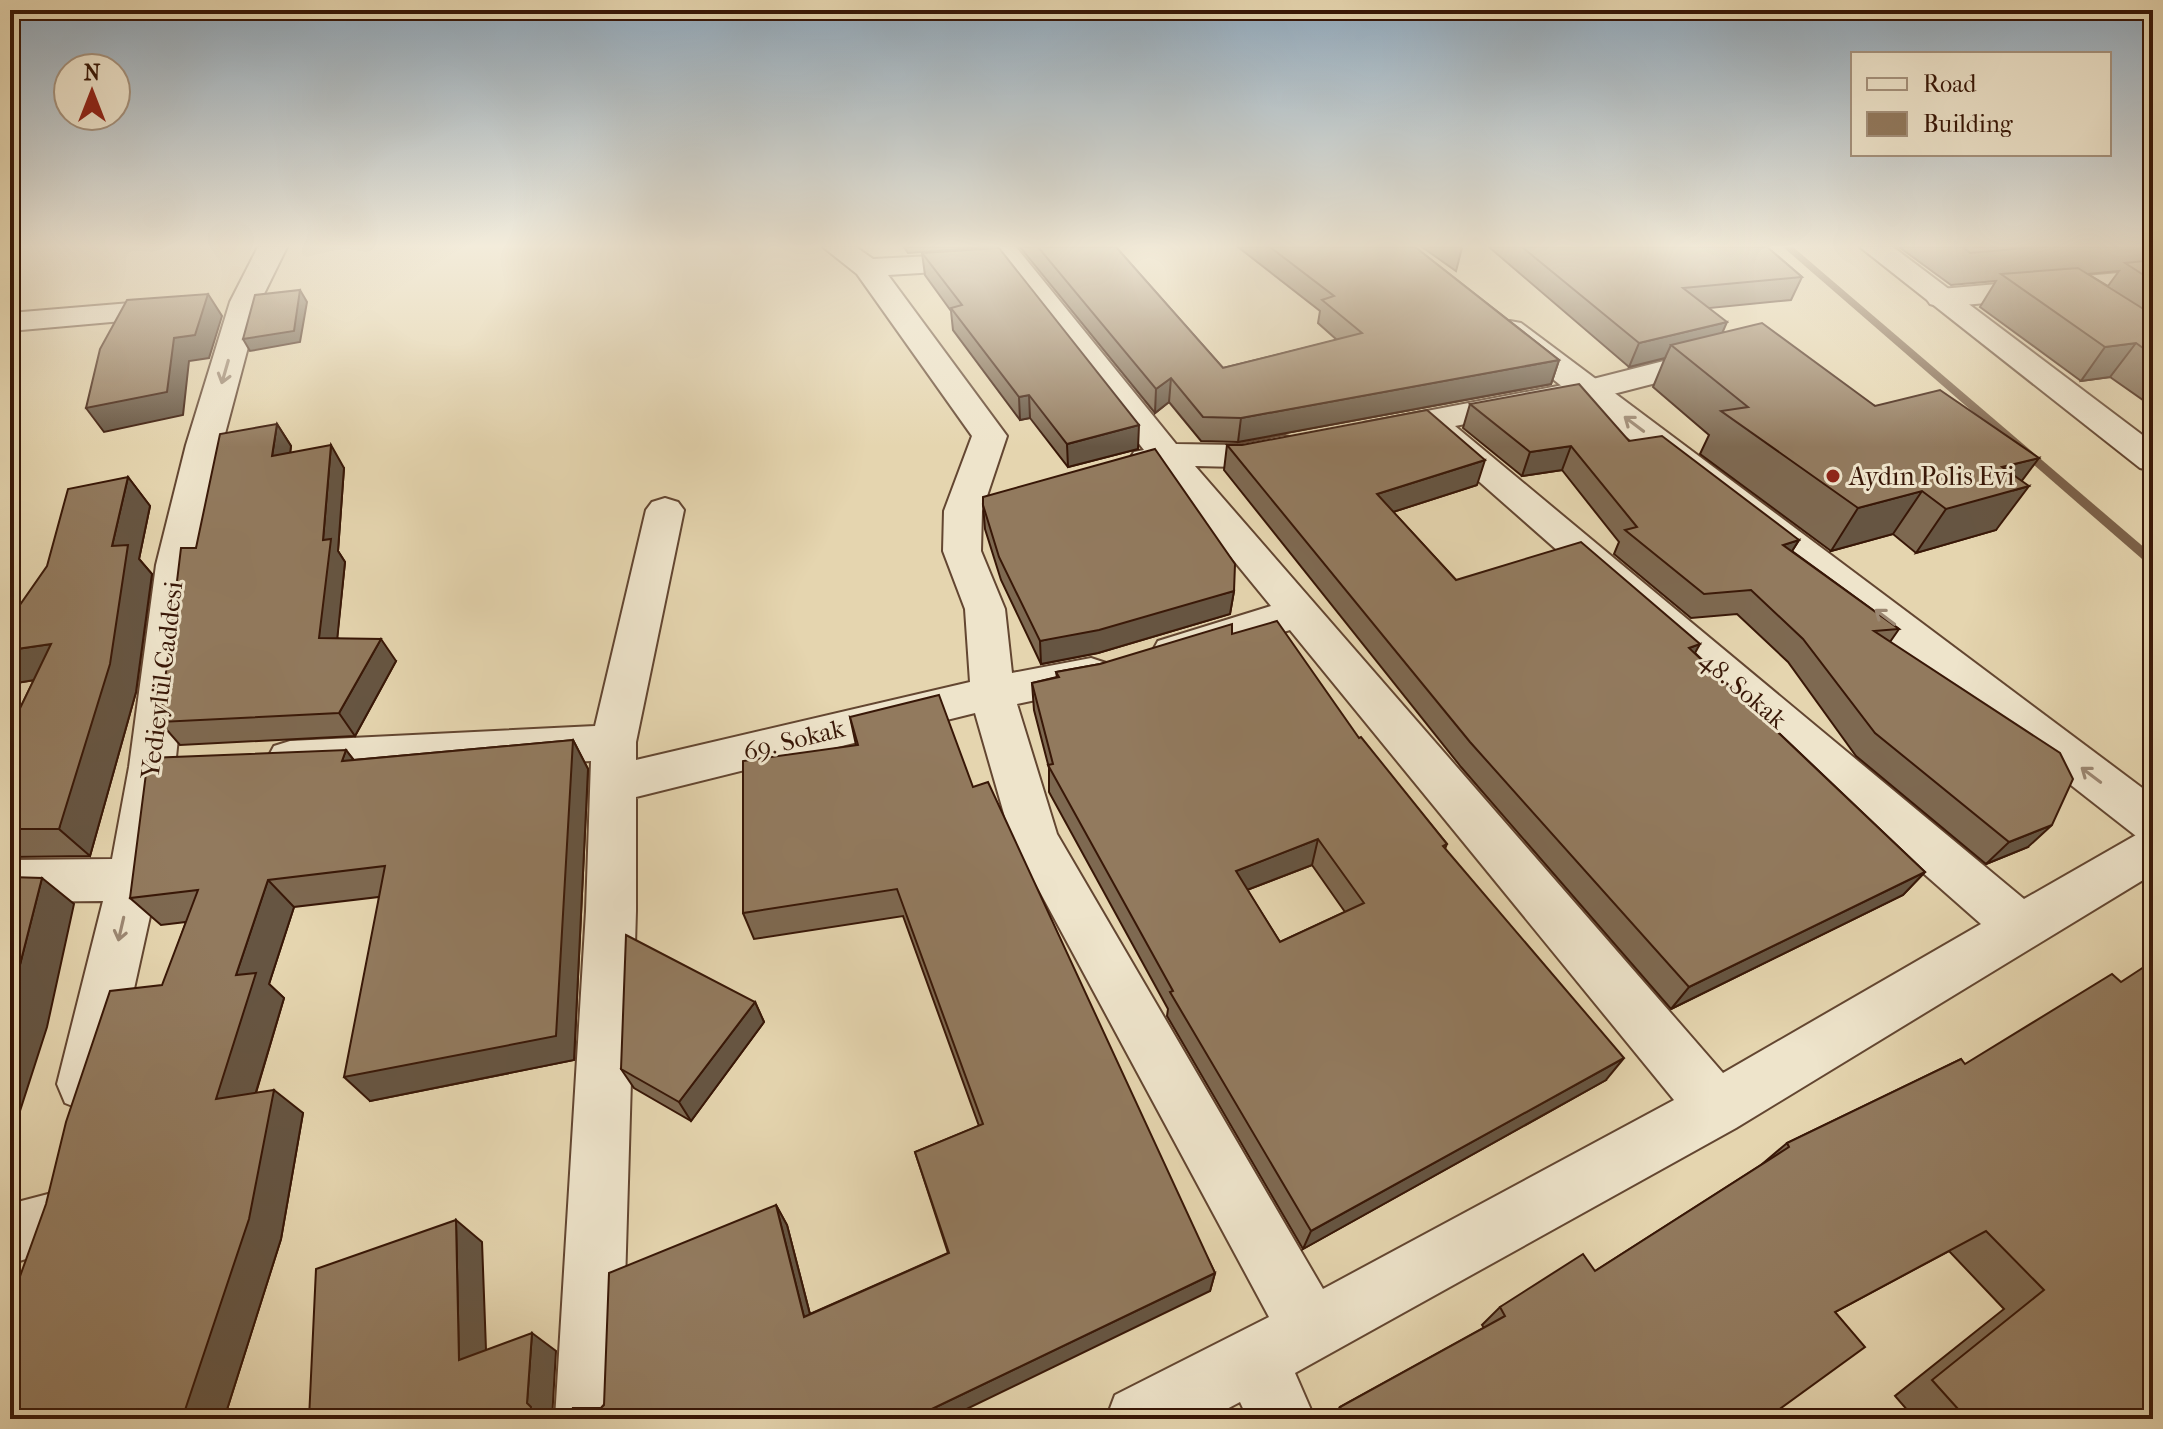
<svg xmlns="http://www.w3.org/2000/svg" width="2163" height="1429" font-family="'IM FELL French Canon',serif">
<rect width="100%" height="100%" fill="#e5d5af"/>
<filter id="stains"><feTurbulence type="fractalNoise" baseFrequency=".0025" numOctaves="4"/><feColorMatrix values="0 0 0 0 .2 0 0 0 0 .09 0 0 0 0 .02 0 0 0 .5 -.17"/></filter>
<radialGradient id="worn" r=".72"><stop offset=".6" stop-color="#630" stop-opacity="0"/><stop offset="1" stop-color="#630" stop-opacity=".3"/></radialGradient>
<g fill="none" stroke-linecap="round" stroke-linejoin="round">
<path fill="#7c624a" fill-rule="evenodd" d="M1783 247H1793L2153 555V566L2149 565Z"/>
<defs>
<g id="minor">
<path d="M258 247H287L260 302 222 445 196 565 175 767 158 880 113 1084 105 1103 85 1111 65 1103 57 1084 103 901 10 902V860L112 859 129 767 156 565 186 445 230 302Z"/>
<path d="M823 247H856L873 259 991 253 987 247H1016L1176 444 1238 445 1285 436 1297 439 1303 447 1297 455 1238 467 1195 466 1723 1073 1981 924 1423 432 1376 440 1364 437 1359 430 1364 423 1589 380 1715 348 1726 351 1731 358 1726 365 1590 400 1455 426 2024 899 2136 835 2153 829V874L1736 1128 1295 1373 1315 1419H1248L1240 1402 1208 1419H1106L1115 1395 1269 1317 1011 838 975 713 636 797V911L621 1419H555L586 911 591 761 290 777 274 772 267 759 274 746 290 741 595 726 646 510 652 502 665 498 678 502 684 510 636 742V760L970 682 965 609 943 551 944 511 972 436 857 274ZM997 262 1144 450 1134 452 1129 460 1134 468 1147 471 1158 468 1271 606 1158 641 1152 652 1158 663 1173 667 1290 630 1674 1100 1323 1289 1057 834 1017 704 1106 685 1112 674 1106 663 1091 658 1012 673 1005 609 981 551 982 511 1007 436 888 275 984 269 994 266Z"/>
<path d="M2153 270V288L1941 307 1930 304 1926 298 1930 292 1941 289Z"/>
<path d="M179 299 190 301 194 308 190 315 10 331V313Z"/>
<path d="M52 1193 73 1202 82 1223 73 1244 10 1264V1204Z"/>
</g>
<g id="tertiary">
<path d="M1860 247H1893L2153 443V471L2140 468Z"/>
<path d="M1510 321 1521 323 2153 796V841L2136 836 1499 337 1494 330 1499 323Z"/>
</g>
</defs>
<use href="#minor" stroke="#634631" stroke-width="4"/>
<use href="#tertiary" stroke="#634631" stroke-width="4"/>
<use href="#minor" fill="#eee4cb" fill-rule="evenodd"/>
<use href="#tertiary" fill="#eee4cb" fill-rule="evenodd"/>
</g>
<g fill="#7e6951" stroke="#381707" stroke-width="2" fill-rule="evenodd">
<path d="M904 247H989L908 253Z"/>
<path d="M1020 247H1116L1223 368 1337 340 1318 323 1320 311 1238 247H1415L1559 360 1551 384 1238 442 1201 441 1169 402 1155 413Z"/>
<path d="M1422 247H1460L1462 248 1456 271Z"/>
<path d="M1489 247H1767L1802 277 1791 300 1709 308 1723 332 1875 406 2021 481 1996 530 1916 553 1893 534 1831 551 1700 454 1709 435 1653 387 1665 358 1629 367Z"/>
<path d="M1899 247H2153V407L2110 377 2081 381 1980 307 1996 281 1951 285ZM2119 271 2108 286 2088 274Z"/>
<path d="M922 253 1138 449 1068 467 1030 418 1020 420 953 330 951 311 925 275Z"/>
<path d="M1470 404 1629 441 1799 540 1792 551 1899 629 1890 642 2028 847 1986 864 1856 756 1788 662 1737 614 1691 618 1614 554 1619 542 1562 470 1522 476 1463 428Z"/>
<path d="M277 424 291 446 290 453 344 468 338 551 345 562 337 638 396 661 355 736 180 745 160 722 196 548Z"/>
<path d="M1227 445 1477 485 1393 512 1456 580 1695 653 1925 872 1903 895 1671 1009 1461 767 1224 470Z"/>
<path d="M128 477 150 506 139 559 152 574 136 692 90 856 10 857V729L34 680 10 684 17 609Z"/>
<path d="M983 505 1234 591 1230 614 1098 653 1041 664 1001 580 985 529Z"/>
<path d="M1232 634 1359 738 1447 844 1445 849 1606 1080 1303 1249 1167 1016 1168 1009 1049 792V768L1034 710 1032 683 1057 677 1056 672 1100 664ZM1312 865 1345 912 1280 942 1247 890Z"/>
<path d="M850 717 973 787 1215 1273 1210 1291 601 1408 776 1205 787 1225 810 1314 948 1253 915 1152 979 1126 903 916 754 939 743 913 856 745Z"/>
<path d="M573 740 588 769 574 1060 370 1101 379 897 294 907 269 984 284 998 256 1093 303 1113 281 1239 224 1419H10L186 922 161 925 130 898 346 750 354 760Z"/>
<path d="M755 1002 764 1022 691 1121 634 1088 621 1069Z"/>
<path d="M1961 1059 2153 1419H1915L1895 1396 2004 1309 1949 1251 1835 1312 1766 1419H1330L1340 1407 1484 1328 1482 1325 1500 1307 1595 1271 1761 1165 1787 1143Z"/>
</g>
<g fill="#665542" stroke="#381707" stroke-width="2">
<path d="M300 290 307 302 300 342 250 351 243 339Z"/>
<path d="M208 294 222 316 209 358 189 361 183 415 104 432 86 408 174 338Z"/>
<path d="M1727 322 1717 345H1671L1665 358 1629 367 1639 343Z"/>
<path d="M2136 343 2110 377 2081 381 2105 347Z"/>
<path d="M1559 360 1551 384 1238 442 1241 418Z"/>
<path d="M1171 378 1169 402 1155 413 1156 389Z"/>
<path d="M1029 395 1030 418 1020 420 1019 397Z"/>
<path d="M277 424 291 446 287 479 272 456Z"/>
<path d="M1139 425 1138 449 1068 467 1067 444Z"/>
<path d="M331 445 344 468 338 551 345 562 335 661 319 638 323 540Z"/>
<path d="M1571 446 1562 470 1522 476 1530 452Z"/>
<path d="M2039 458 2015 490 2029 486 1996 530 1916 553 1946 509 2002 467Z"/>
<path d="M1485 460 1477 485 1371 519 1377 494Z"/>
<path d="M128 477 150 506 139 559 152 574 136 692 90 856 59 829 112 546Z"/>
<path d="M1922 491 1893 534 1831 551 1858 508Z"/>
<path d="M1799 540 1784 564 1783 545Z"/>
<path d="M1234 591 1230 614 1098 653 1041 664 1040 641Z"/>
<path d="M381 639 396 661 355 736 339 713Z"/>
<path d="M51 644 78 673 10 684V650Z"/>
<path d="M1700 644 1686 669 1689 648Z"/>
<path d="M573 740 588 769 574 1060 370 1101 344 1077Z"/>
<path d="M346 750 367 778 342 761Z"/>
<path d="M2052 825 2028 847 1986 864 2009 842Z"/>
<path d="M1318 839 1312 865 1231 896 1236 871Z"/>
<path d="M1925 872 1903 895 1671 1009 1689 987Z"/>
<path d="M42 878 74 904 47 1027 10 1142V1004Z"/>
<path d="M268 880 294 907 269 984 284 998 247 1122 216 1099 236 975Z"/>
<path d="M755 1002 764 1022 691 1121 679 1102Z"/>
<path d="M1624 1058 1606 1080 1303 1249 1311 1231Z"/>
<path d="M274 1090 303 1113 281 1239 224 1419H182Z"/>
<path d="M776 1205 787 1225 815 1334 804 1317Z"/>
<path d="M456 1220 482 1242 487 1377 459 1360Z"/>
<path d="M1215 1273 1210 1291 946 1419H911Z"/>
<path d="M532 1333 556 1351 552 1419H530L527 1403Z"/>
</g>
<g fill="#927a5e" stroke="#381707" stroke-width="2" fill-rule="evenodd">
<path d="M1038 247H1116L1223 368 1362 333 1322 300 1334 296 1270 247H1415L1559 360 1241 418 1203 417 1171 378 1156 389Z"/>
<path d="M1522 247H1767L1802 277 1683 288 1727 322 1639 343Z"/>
<path d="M1963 247H2037L1970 253Z"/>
<path d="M999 248 1139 425 1067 444 1029 395 1019 397 951 308 962 305 922 253Z"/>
<path d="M2153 260V281L2125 263Z"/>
<path d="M2078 268 2153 315V355L2136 343 2105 347 2001 274Z"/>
<path d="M300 290 294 331 243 339 255 295Z"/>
<path d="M208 294 195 335 174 338 167 392 86 408 100 349 127 300Z"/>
<path d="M1762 323 1875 406 1940 390 2039 458 2002 467 2029 486 1946 509 1922 491 1858 508 1721 411 1748 407 1671 345Z"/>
<path d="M1579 384 1629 441 1662 436 1799 540 1783 545 1899 629 1874 631 2060 753 2073 779 2052 825 2009 842 1875 733 1803 639 1751 590 1704 594 1625 530 1637 527 1571 446 1530 452 1470 404Z"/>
<path d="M1427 410 1485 460 1377 494 1456 580 1581 542 1700 644 1689 648 1925 872 1689 987 1470 742 1227 445H1242Z"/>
<path d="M277 424 272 456 331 445 323 540 331 539 319 638 381 639 339 713 160 722 181 548H196L220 434Z"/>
<path d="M1155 449 1235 564 1234 591 1099 630 1040 641 999 557 983 505V497Z"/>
<path d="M128 477 112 546 128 545 110 664 59 829H10V729L51 644 10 650V610L17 609 47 566 68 489Z"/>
<path d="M1277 621 1359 738 1361 737 1447 844 1443 846 1624 1058 1311 1231 1170 992 1173 991 1048 765 1053 764 1032 683 1059 677 1056 672 1100 664 1232 624V634ZM1318 839 1364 903 1280 942 1236 871Z"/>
<path d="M939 695 973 787 988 782 1215 1273 911 1419H574L573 1408H601L604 1405 609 1273 776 1205 804 1317 949 1253 915 1152 983 1124 897 889 743 913V761L858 745 850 717Z"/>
<path d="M573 740 556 1036 344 1077 385 866 268 880 236 975 256 973 216 1099 274 1090 249 1219 182 1419H10V1309L14 1293 46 1204 66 1122 110 991 162 985 198 890 130 898 148 758 346 750 342 761Z"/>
<path d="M10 877 42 878 10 1004Z"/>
<path d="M626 935 755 1002 679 1102 621 1069Z"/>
<path d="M2153 961V1419H1967L1932 1380 2044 1290 1986 1231 1835 1312 1865 1347 1766 1419H1346L1340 1407 1505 1316 1500 1307 1583 1254 1595 1271 1789 1147 1787 1143 1961 1059 1965 1064 2112 974 2121 982Z"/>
<path d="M456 1220 459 1360 532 1333 527 1403 531 1407 530 1419H309L316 1269Z"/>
</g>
<defs><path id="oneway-shaft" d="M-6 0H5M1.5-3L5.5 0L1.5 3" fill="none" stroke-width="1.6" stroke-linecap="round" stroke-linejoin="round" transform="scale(2)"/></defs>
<g stroke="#9c8873">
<use href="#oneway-shaft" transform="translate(225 372) rotate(106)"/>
<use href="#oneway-shaft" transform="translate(1634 424) rotate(-143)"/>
<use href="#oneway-shaft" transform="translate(1885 617) rotate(-143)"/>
<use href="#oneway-shaft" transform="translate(2091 775) rotate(-143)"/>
<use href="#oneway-shaft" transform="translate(121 929) rotate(103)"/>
</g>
<linearGradient id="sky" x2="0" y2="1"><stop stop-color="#8fa7ba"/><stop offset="0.55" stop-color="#f3ecdb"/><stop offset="1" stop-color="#f3ecdb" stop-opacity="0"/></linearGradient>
<rect width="2163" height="447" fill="url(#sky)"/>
<circle fill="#8f2418" stroke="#eee4cb" stroke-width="3" cx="1833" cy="476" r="8"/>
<g text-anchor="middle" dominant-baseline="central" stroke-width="6" stroke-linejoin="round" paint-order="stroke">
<g font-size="26" fill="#381707" stroke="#eee4cb" text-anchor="start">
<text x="1849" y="476">Aydın Polis Evi</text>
</g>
<g font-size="26" fill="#381707" stroke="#eee4cb">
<text transform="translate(162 680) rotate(-83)">Yedieylül Caddesi</text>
<text transform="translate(1743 690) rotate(40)">48. Sokak</text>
<text transform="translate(794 740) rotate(-14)">69. Sokak</text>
</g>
</g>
<rect width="2163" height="1429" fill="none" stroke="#e5d5af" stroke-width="40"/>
<rect x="12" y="12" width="2139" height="1405" fill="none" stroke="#381707" stroke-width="4"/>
<rect x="20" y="20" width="2123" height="1389" fill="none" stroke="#381707" stroke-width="2"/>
<rect x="1851" y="52" width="260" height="104" fill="#eee4cb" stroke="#a5927d" stroke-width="2"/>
<rect x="1867" y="78" width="40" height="12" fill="#eee4cb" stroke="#a5927d" stroke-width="2"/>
<text x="1923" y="92" font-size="24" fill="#381707">Road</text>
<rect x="1867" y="112" width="40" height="24" fill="#927a5e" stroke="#a5927d" stroke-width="2"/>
<text x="1923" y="132" font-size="24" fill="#381707">Building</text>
<g transform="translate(92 92)"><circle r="38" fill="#eee4cb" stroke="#a5927d" stroke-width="2"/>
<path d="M0-6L14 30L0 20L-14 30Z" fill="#8f2418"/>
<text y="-12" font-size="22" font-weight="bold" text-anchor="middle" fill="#381707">N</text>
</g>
<rect width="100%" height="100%" filter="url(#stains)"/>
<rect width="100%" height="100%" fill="url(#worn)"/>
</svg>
